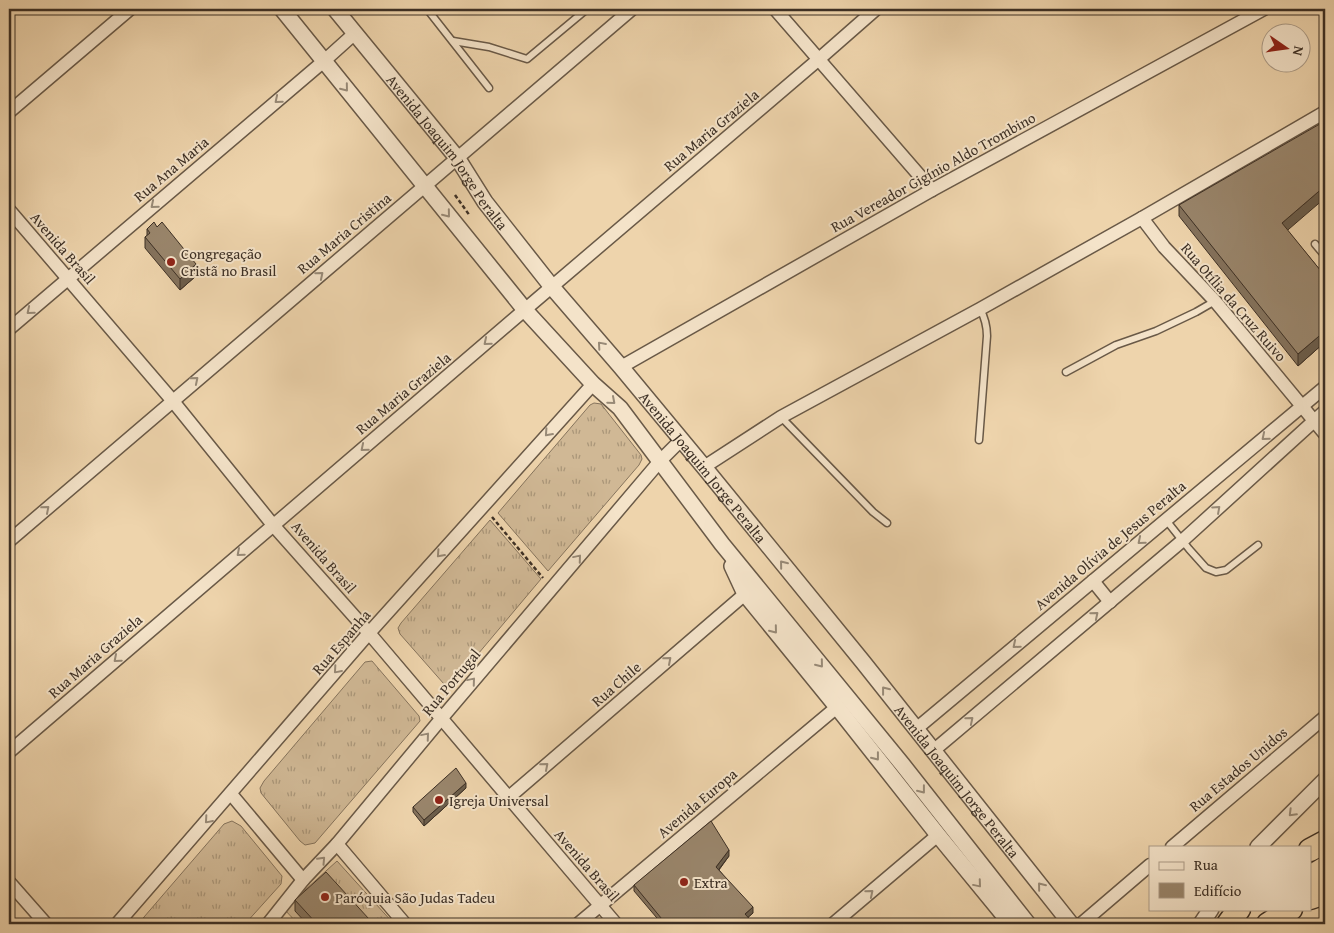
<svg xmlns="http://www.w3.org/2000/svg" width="1334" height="933" font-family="'Gentium Book Plus',serif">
<defs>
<pattern id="grass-tufts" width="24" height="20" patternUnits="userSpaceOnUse" patternTransform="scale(1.25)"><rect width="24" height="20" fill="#d0b895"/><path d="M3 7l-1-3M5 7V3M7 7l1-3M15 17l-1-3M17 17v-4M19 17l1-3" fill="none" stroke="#aa9679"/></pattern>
</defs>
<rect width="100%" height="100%" fill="#eed4ac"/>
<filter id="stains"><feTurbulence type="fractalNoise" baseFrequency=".004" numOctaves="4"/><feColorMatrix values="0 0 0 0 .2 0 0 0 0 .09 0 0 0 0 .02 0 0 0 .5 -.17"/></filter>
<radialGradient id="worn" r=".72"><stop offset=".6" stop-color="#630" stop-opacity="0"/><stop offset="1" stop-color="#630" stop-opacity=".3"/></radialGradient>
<g fill="url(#grass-tufts)" stroke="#86745d">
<path d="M594 403 601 404 641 455 642 459 639 465 548 571 498 513 590 405Z"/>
<path d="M490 520 541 579 452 685 444 684 400 634 398 628 401 623Z"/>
<path d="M372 661 419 716 420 721 315 843 305 845 300 841 261 793 260 788 264 781 365 662Z"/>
<path d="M232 821 241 826 282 876 281 884 245 924H138L224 824Z"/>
<path d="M337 861 394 924H298L284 909Z"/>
</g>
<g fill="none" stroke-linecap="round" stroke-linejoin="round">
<defs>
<g id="service">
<path d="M427 9 489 88"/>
<path d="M453 41 489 47 527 59 587 9"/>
<path d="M1315 244 1325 256"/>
<path d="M1066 372 1116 345 1156 331 1196 312 1215 301"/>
<path d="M781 417 873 512 887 523"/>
<path d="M979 440 987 336C987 325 985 318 980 309"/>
<path d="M1166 520 1189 549 1206 568 1216 572 1226 570 1258 545"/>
</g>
<g id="minor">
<path d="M775 9 932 190"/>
<path d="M9 112 130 9"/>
<path d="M9 210 172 400 273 525 369 633 616 924"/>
<path d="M1142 218 1164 247 1215 301 1325 434"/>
<path d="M9 329 324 61 354 34"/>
<path d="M621 367 932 190 1264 9"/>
<path d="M704 467 781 417 980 309 1142 218 1325 112"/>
<path d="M9 541C216 363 425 187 632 9"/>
<path d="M1093 581 1110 602"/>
<path d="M916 729 1325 387"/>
<path d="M933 751 1182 541 1325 411"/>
<path d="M9 752 535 301 819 59 876 9"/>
<path d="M231 794 303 880"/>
<path d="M508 798 745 594"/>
<path d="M337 844 405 924"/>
<path d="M1172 847 1325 717"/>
<path d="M9 882 46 924"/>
<path d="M117 924 369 633 593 384"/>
<path d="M268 924 303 880 337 844 441 719 660 461 681 440"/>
<path d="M578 924 837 707"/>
<path d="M833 924 938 835"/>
<path d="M1081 924 1150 865"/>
</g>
<g id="tertiary">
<path d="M282 9 525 310 593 384 620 408 722 544 902 764 1028 924"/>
<path id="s1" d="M335 9 458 159 485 202 552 287 621 367 704 467 863 662 1071 924"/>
<path d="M732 566 745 594 837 707 938 835 1011 924"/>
<path d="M1258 847 1325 780"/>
<path d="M1201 924 1211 909"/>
</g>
<g id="motorway">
<path d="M1310 850 1325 842"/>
<path d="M1310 877 1325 868"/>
<path d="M1310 898 1325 893"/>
<path d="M1228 924 1239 909"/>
<path d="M1268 924 1291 909"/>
</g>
</defs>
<use href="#service" stroke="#695947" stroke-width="9"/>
<use href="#minor" stroke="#695947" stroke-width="15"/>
<use href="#tertiary" stroke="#695947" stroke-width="18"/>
<use href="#motorway" stroke="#3d3025" stroke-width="25"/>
<g stroke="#3d3025" stroke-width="2.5" stroke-dasharray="4 2.5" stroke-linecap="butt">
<path d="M455 195 470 216"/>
<path d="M492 517 543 578"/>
</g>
<use href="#service" stroke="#f4e3c9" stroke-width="6"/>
<use href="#minor" stroke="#f4e3c9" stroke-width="12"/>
<use href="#tertiary" stroke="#f4e3c9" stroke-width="15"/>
<use href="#motorway" stroke="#eed4ac" stroke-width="22"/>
</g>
<g fill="#84725c" stroke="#3d3025">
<path d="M1179 205 1287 230 1325 276V342L1298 366 1179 216Z"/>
<path d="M147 229 196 276 180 290 145 248V237L147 236Z"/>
<path d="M466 788 424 826 413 812V807Z"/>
<path d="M729 856 719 870 753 913 748 917 754 924H662L634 891V885Z"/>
<path d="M295 900 369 924H307L295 911Z"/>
</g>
<g fill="#6b5d4b" stroke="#3d3025">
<path d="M1325 186V198L1282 235V223Z"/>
<path d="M196 264V276L180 290V279Z"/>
<path d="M1325 331V342L1298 366V354Z"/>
<path d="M466 783V788L424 826V820Z"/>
<path d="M729 850V856L716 873V867Z"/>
<path d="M753 907V913L745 920V914Z"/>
<path d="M369 919V924H363Z"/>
</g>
<g fill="#99856b" stroke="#3d3025">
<path d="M1325 121V186L1282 223 1325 276V331L1298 354 1179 205Z"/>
<path d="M154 222 157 227 162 222 196 264 180 279 145 237 150 233 147 229Z"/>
<path d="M456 768 466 783 424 820 413 807Z"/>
<path d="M711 821 729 850 716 867 753 907 745 914 754 924H666L634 885Z"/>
<path d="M326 872 369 919 363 924H317L295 900Z"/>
</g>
<defs><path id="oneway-chevron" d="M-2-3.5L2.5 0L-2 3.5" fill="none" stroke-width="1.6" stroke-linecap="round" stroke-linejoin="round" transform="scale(1.25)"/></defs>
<g stroke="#988a77">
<use href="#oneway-chevron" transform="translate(345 88) rotate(51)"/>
<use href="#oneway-chevron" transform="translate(278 100) rotate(140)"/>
<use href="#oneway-chevron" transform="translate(154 205) rotate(140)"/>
<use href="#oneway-chevron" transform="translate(447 214) rotate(51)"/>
<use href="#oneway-chevron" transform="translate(320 275) rotate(-40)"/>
<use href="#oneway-chevron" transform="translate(30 311) rotate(140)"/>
<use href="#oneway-chevron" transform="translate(487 342) rotate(140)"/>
<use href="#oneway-chevron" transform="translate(601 345) rotate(-131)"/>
<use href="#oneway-chevron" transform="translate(195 380) rotate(-40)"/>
<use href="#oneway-chevron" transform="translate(612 401) rotate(41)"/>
<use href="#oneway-chevron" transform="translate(548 433) rotate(132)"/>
<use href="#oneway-chevron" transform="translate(1265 437) rotate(140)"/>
<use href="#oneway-chevron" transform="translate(364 448) rotate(140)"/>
<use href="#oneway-chevron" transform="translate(46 509) rotate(-41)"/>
<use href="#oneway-chevron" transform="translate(1217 509) rotate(-42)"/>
<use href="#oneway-chevron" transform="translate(1141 541) rotate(140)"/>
<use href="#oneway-chevron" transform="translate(240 553) rotate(139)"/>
<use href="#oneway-chevron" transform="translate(440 554) rotate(132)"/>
<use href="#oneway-chevron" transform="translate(578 558) rotate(-50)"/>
<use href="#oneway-chevron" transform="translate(783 564) rotate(-129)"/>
<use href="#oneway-chevron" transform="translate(1095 615) rotate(-40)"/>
<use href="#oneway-chevron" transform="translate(774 630) rotate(51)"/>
<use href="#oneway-chevron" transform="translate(1016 645) rotate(140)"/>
<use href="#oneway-chevron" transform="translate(117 659) rotate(139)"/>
<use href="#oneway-chevron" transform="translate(668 660) rotate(-41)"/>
<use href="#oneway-chevron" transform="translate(820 664) rotate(51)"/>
<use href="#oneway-chevron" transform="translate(337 670) rotate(131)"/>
<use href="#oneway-chevron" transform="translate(472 681) rotate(-50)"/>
<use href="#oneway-chevron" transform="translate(885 690) rotate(-128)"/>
<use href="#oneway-chevron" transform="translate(970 720) rotate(-40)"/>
<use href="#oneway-chevron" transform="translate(426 736) rotate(-50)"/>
<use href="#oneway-chevron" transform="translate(876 757) rotate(52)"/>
<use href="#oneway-chevron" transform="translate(545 766) rotate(-41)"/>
<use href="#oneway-chevron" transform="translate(922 790) rotate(52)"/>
<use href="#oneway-chevron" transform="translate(1292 813) rotate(135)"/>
<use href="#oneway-chevron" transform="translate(208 820) rotate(131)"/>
<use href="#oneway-chevron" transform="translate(322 860) rotate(-47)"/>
<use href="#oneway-chevron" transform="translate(978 884) rotate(50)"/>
<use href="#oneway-chevron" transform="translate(1041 886) rotate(-129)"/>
<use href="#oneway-chevron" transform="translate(870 893) rotate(-40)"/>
</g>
<g fill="#8f2418" stroke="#f4e3c9" stroke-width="2">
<circle cx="171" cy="262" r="5"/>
<circle cx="439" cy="800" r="5"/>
<circle cx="684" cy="882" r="5"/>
<circle cx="325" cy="897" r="5"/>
</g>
<g text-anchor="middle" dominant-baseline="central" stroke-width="4" stroke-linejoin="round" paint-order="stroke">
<g font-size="15" fill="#3d3025" stroke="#f4e3c9">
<text transform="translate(711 130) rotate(-40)">Rua Maria Graziela</text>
<text stroke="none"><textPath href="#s1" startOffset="182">Avenida Joaquim Jorge Peralta</textPath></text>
<text transform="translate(171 169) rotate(-40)">Rua Ana Maria</text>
<text transform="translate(933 172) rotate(-29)">Rua Vereador Gigínio Aldo Trombino</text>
<text transform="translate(344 233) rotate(-40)">Rua Maria Cristina</text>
<text transform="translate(63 248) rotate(49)">Avenida Brasil</text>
<text transform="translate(1234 302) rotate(49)">Rua Otília da Cruz Ruivo</text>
<text transform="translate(403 393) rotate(-40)">Rua Maria Graziela</text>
<text stroke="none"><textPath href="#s1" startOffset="588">Avenida Joaquim Jorge Peralta</textPath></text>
<text transform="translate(1110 545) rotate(-40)">Avenida Olívia de Jesus Peralta</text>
<text transform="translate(324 557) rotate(49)">Avenida Brasil</text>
<text transform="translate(341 642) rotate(-49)">Rua Espanha</text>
<text transform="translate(95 656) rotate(-41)">Rua Maria Graziela</text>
<text transform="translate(451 682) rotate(-50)">Rua Portugal</text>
<text transform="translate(616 684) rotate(-41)">Rua Chile</text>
<text transform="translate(1238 769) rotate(-40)">Rua Estados Unidos</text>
<text stroke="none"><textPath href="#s1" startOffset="992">Avenida Joaquim Jorge Peralta</textPath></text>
<text transform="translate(697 803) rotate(-40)">Avenida Europa</text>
<text transform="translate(587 865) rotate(49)">Avenida Brasil</text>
</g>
<g font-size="15" fill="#3d3025" stroke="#f4e3c9" text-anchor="start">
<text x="181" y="253">Congregação<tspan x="181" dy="17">Cristã no Brasil</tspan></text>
<text x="449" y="800">Igreja Universal</text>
<text x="694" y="882">Extra</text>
<text x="335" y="897">Paróquia São Judas Tadeu</text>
</g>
</g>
<rect width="1334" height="933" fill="none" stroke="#eed4ac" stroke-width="30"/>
<rect x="10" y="10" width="1314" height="913" fill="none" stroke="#3d3025" stroke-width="2.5"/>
<rect x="15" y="15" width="1304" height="903" fill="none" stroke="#3d3025"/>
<rect x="1149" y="846" width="162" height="65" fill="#f4e3c9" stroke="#ab9b87"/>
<rect x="1159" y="862" width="25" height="8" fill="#f4e3c9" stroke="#ab9b87"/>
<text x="1194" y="870" font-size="15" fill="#3d3025">Rua</text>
<rect x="1159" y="883" width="25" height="15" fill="#99856b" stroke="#ab9b87"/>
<text x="1194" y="896" font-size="15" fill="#3d3025">Edifício</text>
<g transform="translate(1286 48) rotate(103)"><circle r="24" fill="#f4e3c9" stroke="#ab9b87"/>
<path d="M0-4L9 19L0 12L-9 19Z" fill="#8f2418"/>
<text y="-8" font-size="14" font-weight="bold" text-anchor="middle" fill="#3d3025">N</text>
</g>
<rect width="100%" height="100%" filter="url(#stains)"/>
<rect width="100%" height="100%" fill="url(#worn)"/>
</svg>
